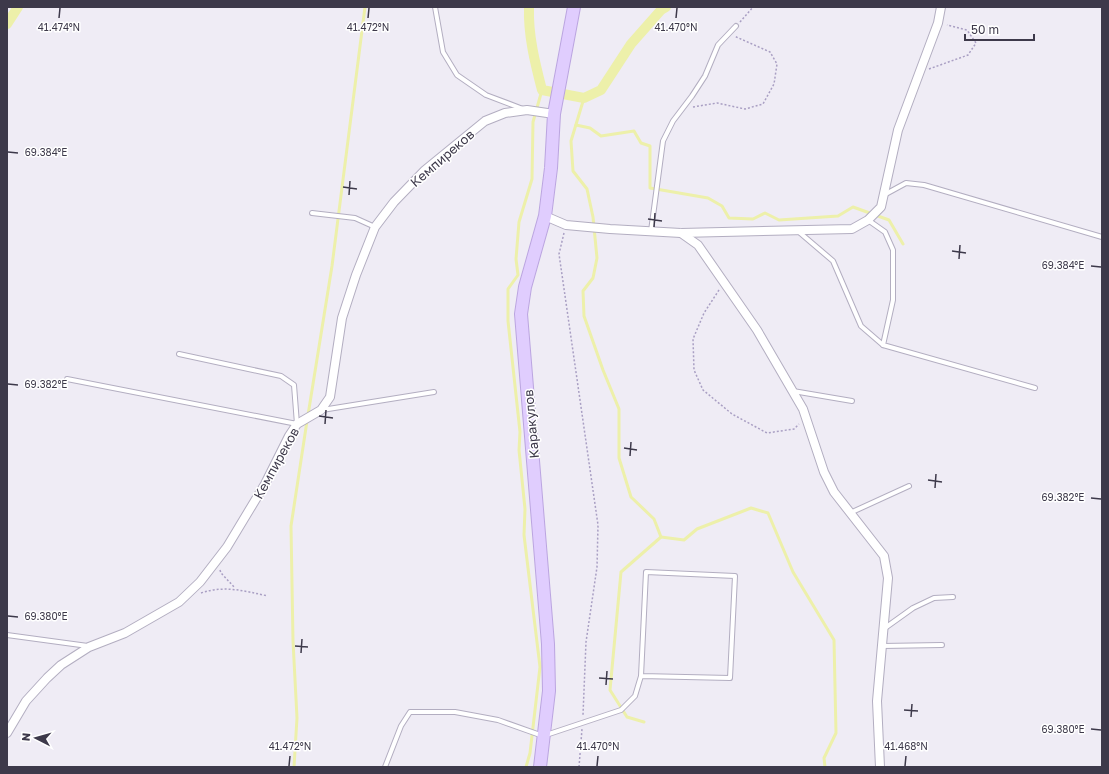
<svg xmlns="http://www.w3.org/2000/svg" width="1109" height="774" font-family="'Golos Text',sans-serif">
<rect width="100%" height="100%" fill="#efecf5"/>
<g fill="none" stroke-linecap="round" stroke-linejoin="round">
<g stroke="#edf0aa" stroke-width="3">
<path d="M584 98 571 141 573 171 587 189 593 217 597 258 593 278 583 291 584 316 603 370 619 409V458L631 497 654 519 661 537 621 572 610 690 627 717 644 722"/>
<path d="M576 125 590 128 601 136 634 131 641 143 650 146V188L708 198 722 206 729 218 753 219 765 213 779 220 838 216 853 207 889 220 903 244"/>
<path d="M308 415 332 266 365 7"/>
<path d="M661 537 684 540 697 529 751 508 768 513 793 572 834 640 836 733 824 758 825 767"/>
<path d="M294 767 297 718 293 641 291 526 307 421"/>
<path d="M526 767 530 753 540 667 524 535 525 509 519 450 520 432 508 321V289L518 275 516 259 519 222 532 179 533 122 542 90"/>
</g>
<g stroke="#edf0aa" stroke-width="10">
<path d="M529 7C528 35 535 63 542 90L584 98 601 90 631 44 661 10 666 7"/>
<path d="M7 24 18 7"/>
</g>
<defs>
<g id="service">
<path d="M435 7 443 52 457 75 486 95 523 109"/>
<path d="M884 195 906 183 924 185 1102 237"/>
<path d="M312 213 355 218 375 227"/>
<path d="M868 220 885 232 893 250V300L883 345 1035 388"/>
<path d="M651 231 663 141 673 121 692 96 705 76 718 45 736 26"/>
<path d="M799 232 833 261 861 326 883 345"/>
<path d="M67 379 297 424 294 385 281 376 179 354"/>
<path d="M793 391 852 401"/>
<path d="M322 410 434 392"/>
<path d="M850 513 909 486"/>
<path d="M885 628 913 608 934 598 953 597"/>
<path d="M7 635 88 646"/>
<path d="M882 646 942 645"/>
<path d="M385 767 401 726 410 712H455L498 720 543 736 621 710 635 696 641 676 646 572 735 576 730 678 641 676"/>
</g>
<g id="minor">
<path d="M545 216 566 225 610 229 681 233 852 229 868 220 881 207 898 130 938 23 941 7"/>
<path d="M681 233 698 245 757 330 803 409 824 472 834 492 884 556 888 578 877 701 880 767"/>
<path d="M7 733 26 701 47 678 61 665 89 647 125 633 179 602 200 582 227 547 265 484 289 436 297 424 321 410 330 397 342 318 356 275 375 227 394 202 425 170 485 121 505 113 527 110 554 114"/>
</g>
<path id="secondary" d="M540 767 549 691 548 644 521 314 525 287 545 216 551 168 554 114 574 7"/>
</defs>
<use href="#service" stroke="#b3aec1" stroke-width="6"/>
<use href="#minor" stroke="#b3aec1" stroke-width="10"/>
<use href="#secondary" stroke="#bba5e0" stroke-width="14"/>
<g stroke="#a99fc3" stroke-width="1.5" stroke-dasharray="2 2" stroke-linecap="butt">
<path d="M740 22 753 7"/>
<path d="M929 69 968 55 976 43 967 30 947 25"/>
<path d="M693 107 717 103 745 109 763 104 774 84 777 64 770 52 734 36"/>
<path d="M564 233 559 254 598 525 597 567 586 642 583 715"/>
<path d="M719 290 704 313 693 339 694 370 703 390 732 414 767 433 794 429 799 424"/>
<path d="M220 570 221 573 235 588"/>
<path d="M201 593C225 585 244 591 268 596"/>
<path d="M579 767 582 729"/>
</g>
<use href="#service" stroke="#fff" stroke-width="4"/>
<use href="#minor" stroke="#fff" stroke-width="8"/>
<use href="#secondary" stroke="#e0cdfe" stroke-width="12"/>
</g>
<path fill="none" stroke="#3d394a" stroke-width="1.5" d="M59 18 60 8M368 18 369 8M676 18 677 8M8 152 18 153M343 187 357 189M349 195 350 181M648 219 662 221M654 227 655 213M952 251 966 253M959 259 960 245M1091 266 1101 267M8 384 18 385M319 416 333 418M325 424 326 410M624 448 637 450M630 456 631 442M928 480 942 482M935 488 936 474M1091 498 1101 499M8 616 18 617M295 646 308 647M301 653 302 639M599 678 613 679M606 685 607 671M904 710 918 711M911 717 912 704M1091 729 1101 730M289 766 290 756M597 766 598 756M905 766 906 756"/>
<g text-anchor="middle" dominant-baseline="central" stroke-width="3" stroke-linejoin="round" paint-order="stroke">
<g font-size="13" fill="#3d394a" stroke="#fff">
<text transform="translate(442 158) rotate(-41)">Кемпиреков</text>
<text transform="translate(531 424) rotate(-95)">Каракулов</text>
<text transform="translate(276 463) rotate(-61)">Кемпиреков</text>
</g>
</g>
<g font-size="10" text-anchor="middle" fill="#3d394a" stroke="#fff" stroke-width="3" stroke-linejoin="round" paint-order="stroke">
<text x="59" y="31">41.474°N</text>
<text x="368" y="31">41.472°N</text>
<text x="676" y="31">41.470°N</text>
<text x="46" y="156">69.384°E</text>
<text x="1063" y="269">69.384°E</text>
<text x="46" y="388">69.382°E</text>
<text x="1063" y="501">69.382°E</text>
<text x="46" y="620">69.380°E</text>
<text x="1063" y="733">69.380°E</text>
<text x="290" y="750">41.472°N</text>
<text x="598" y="750">41.470°N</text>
<text x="906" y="750">41.468°N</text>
</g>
<rect width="1109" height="774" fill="none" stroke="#3d394a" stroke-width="16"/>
<g transform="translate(36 738) rotate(276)" stroke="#ffffff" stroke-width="3" paint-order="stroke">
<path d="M0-3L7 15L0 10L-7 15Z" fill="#3d394a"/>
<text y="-6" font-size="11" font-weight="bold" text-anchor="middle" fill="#3d394a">N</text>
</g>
<path d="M965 34v6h69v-6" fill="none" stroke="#3d394a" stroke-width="2"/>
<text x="971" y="34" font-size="12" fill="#3d394a" stroke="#ffffff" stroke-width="3" paint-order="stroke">50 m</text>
</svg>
